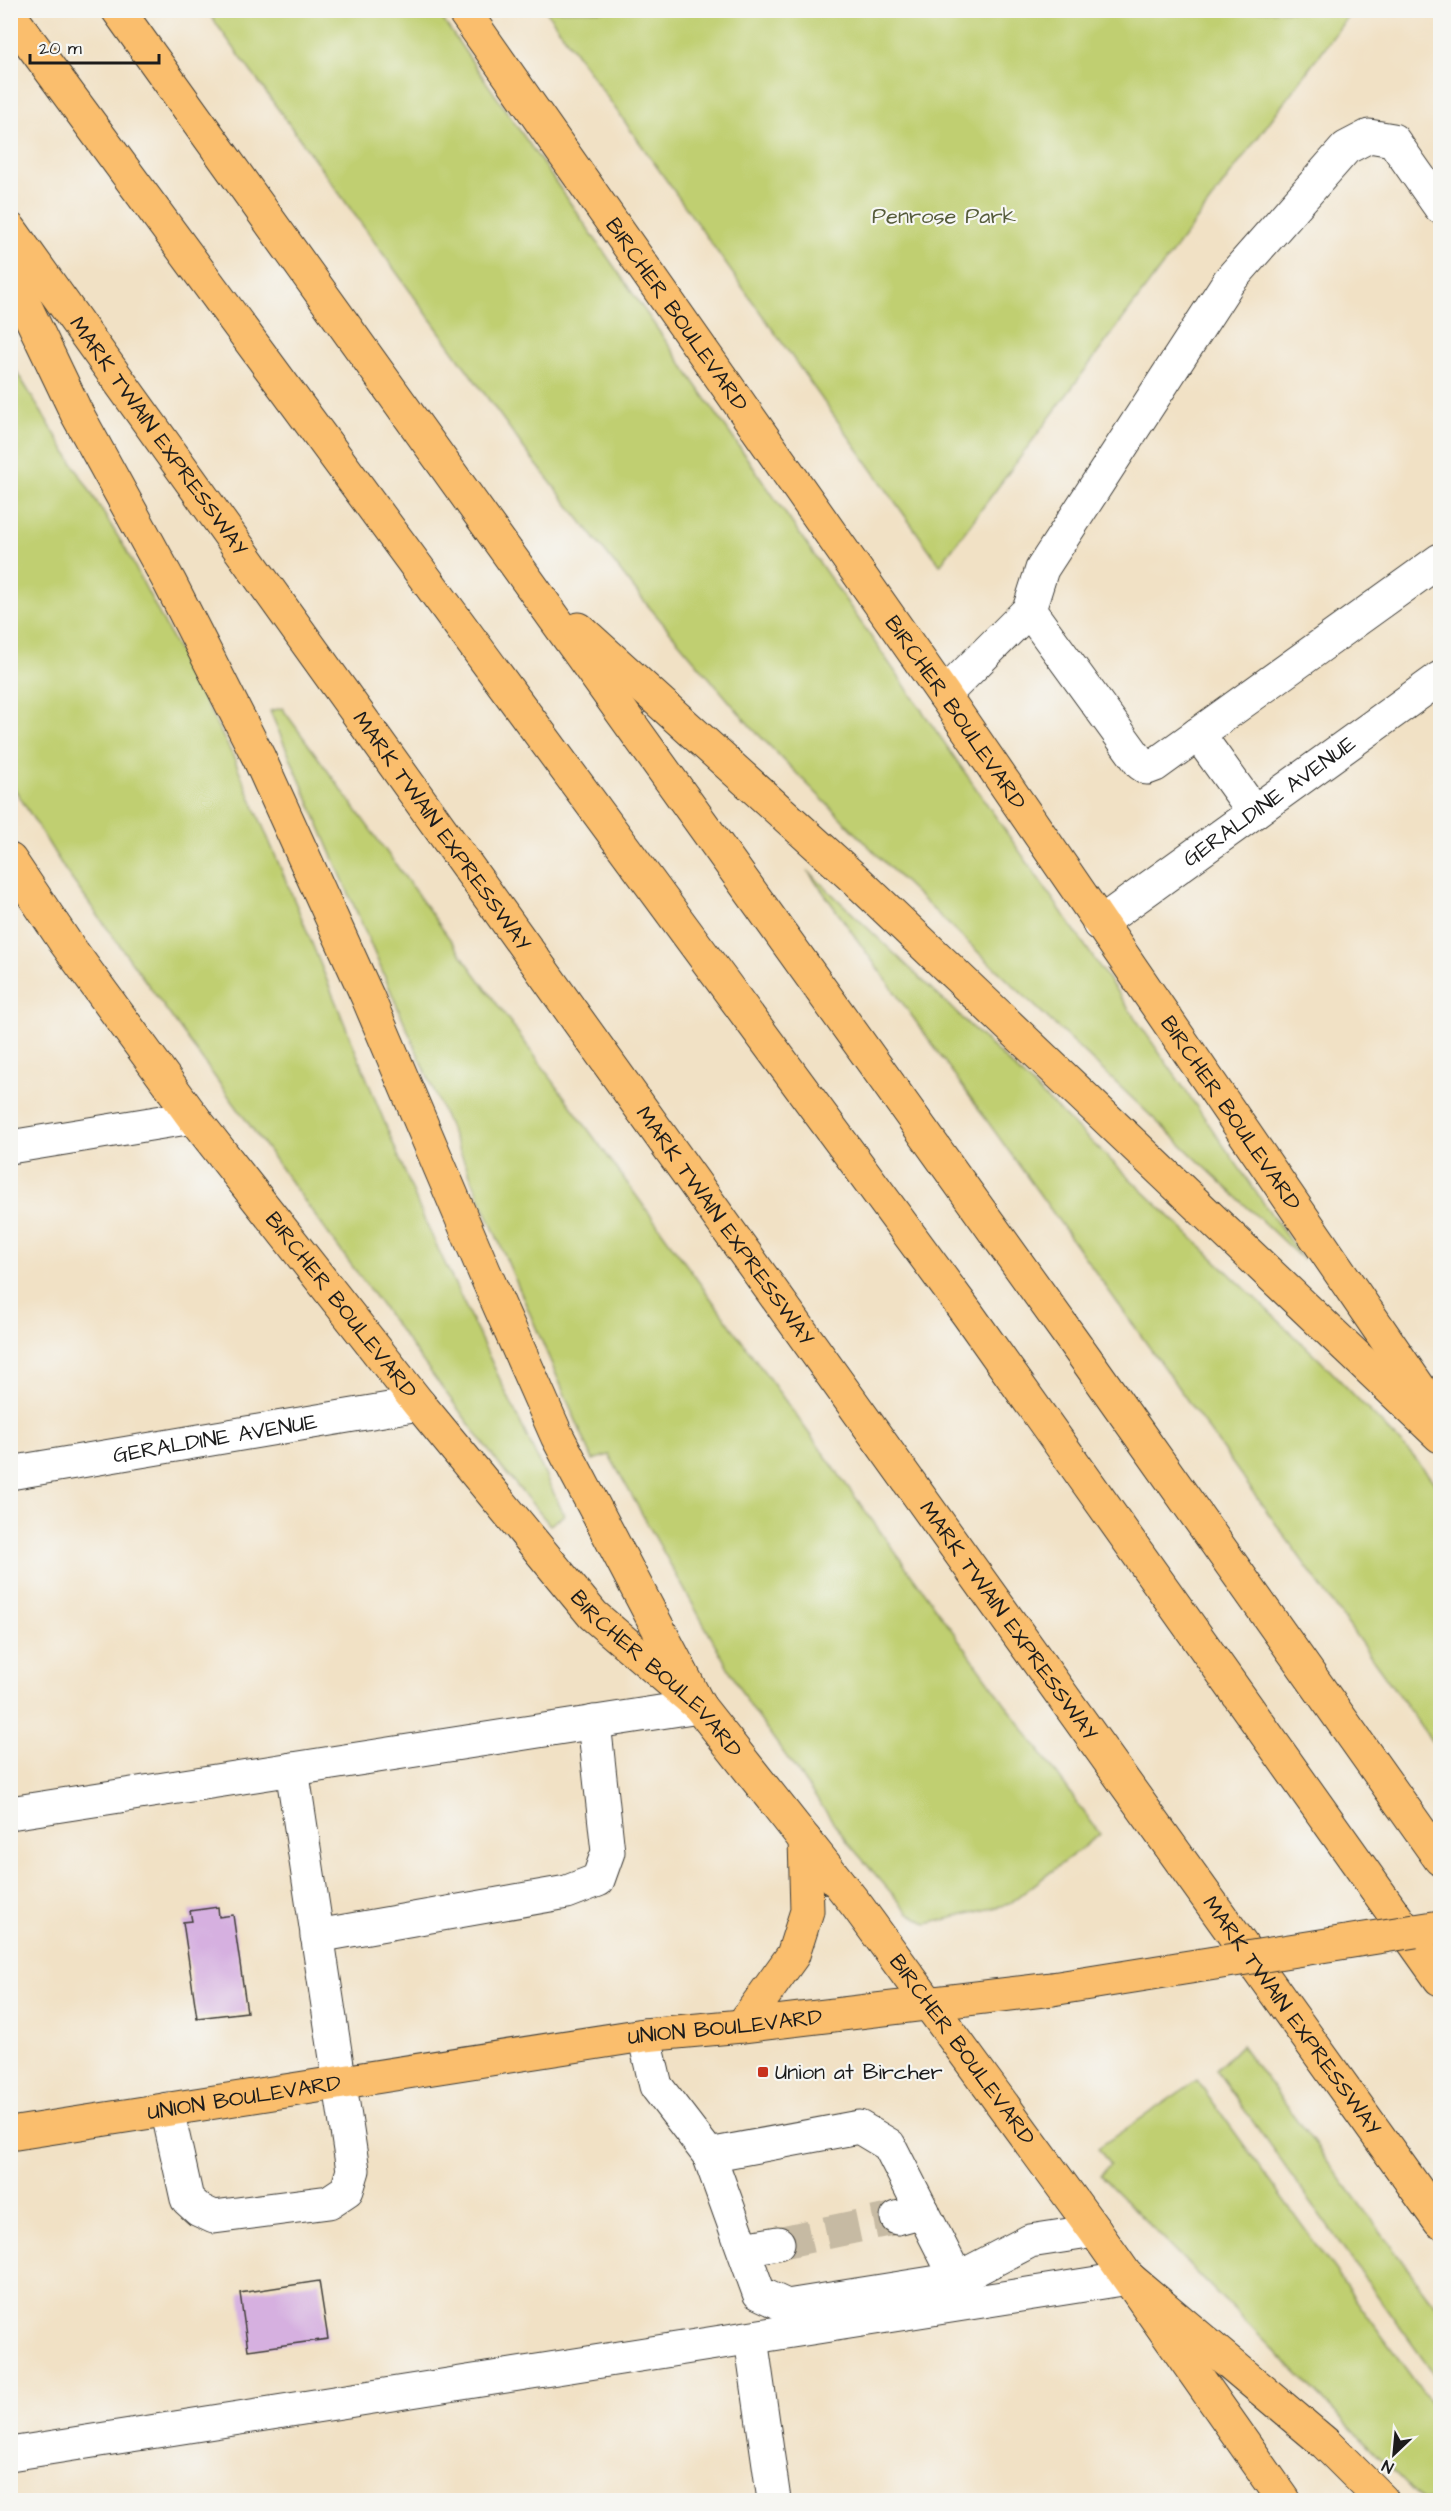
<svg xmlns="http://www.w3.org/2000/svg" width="1451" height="2511" font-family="'Architects Daughter',sans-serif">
<rect width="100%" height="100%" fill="#f6f6f2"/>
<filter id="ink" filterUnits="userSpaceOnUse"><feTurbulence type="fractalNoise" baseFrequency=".0167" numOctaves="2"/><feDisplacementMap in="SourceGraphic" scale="12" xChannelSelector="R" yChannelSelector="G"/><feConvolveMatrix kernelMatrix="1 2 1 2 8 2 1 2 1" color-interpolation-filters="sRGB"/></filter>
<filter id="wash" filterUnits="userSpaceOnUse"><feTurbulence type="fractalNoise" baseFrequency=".008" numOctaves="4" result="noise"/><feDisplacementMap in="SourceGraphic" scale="24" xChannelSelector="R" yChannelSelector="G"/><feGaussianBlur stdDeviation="1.35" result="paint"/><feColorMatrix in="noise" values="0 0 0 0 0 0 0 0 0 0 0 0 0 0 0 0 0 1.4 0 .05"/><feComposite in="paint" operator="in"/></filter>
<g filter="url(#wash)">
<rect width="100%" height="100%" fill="#f1e1c5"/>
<g fill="#c0cf71" stroke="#6e7646" stroke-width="1.5">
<path d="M207 11H437L1303 1260 903 881 751 727 639 595 526 451Z"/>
<path d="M546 11H1352L940 565Z"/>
<path d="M10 361 125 548 233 756 298 909 423 1217 564 1515 550 1525 501 1467 335 1243 65 870 11 783Z"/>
<path d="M282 708 1100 1834 1009 1904 927 1924 908 1912 849 1844 748 1703 609 1455 593 1460 270 711Z"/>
<path d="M808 871 1324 1364 1414 1457 1440 1490V1753Z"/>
<path d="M1241 2045 1440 2312V2383L1216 2070Z"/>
<path d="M1197 2080 1440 2416V2500H1422L1100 2175 1110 2165 1098 2148Z"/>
</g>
<g id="blocks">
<g fill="#d6b0e0">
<path d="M218 1907 219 1917 233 1915 247 2012 197 2018 183 1922 192 1921 190 1911Z"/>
<path d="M319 2281 328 2339 248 2350 240 2293Z"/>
</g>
</g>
</g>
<g filter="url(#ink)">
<use href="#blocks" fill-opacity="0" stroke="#3c3a35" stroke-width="1.5"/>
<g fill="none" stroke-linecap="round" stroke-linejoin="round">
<path stroke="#c6baa3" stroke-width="33" stroke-dasharray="33 16" stroke-linecap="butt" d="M778 2243 897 2218"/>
<defs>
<g id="minor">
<path d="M1440 207 1393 140 1369 136 1346 148 1229 281 1042 569 1029 610 1141 764 1147 768 1155 765 1440 560"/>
<path d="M944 695 1029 610"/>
<path d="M1198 734 1254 812"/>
<path id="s1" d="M1099 924 1440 678"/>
<path d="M10 1147 193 1117"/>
<path id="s2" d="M10 1473 419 1404"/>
<path d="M10 1813 699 1706"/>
<path d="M317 1936 567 1892 598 1880 608 1852 594 1722"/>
<path d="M644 2035 656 2086 709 2155 859 2127 889 2145 957 2279 1030 2241 1095 2231"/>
<path d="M167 2109 187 2199 199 2210 214 2217 329 2202 347 2190 353 2170 292 1769"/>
<path d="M709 2155 759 2293 787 2306 957 2279"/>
<path d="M897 2218 923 2211"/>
<path d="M744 2249 778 2243"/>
<path d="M751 2338 774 2500"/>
<path d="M10 2454 1129 2278"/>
</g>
<g id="major">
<path id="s3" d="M463 10 944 695 1440 1418"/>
<path id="s4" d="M10 860 65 942 193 1117 419 1404 593 1615 699 1706 858 1907 1095 2231 1284 2500"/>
<path d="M1415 1931 1440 1927"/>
<path d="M742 2026 793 1955 807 1911 805 1840"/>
<path id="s5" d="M10 2134 644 2035 742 2026 1052 1989"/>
</g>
<g id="highway">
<path d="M118 10 1086 1359 1440 1859"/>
<path d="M10 15 967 1313 1440 1979"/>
<path id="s6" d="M10 229 1440 2222"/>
<path d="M10 274 76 412 170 583 259 758 368 998 484 1271 557 1436 699 1706"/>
<path d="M579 629 856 880 1440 1436"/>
<path d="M1129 2278 1325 2443 1382 2500"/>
</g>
</defs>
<use href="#minor" stroke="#3c3a35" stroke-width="35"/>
<use href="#major" stroke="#3c3a35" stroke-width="35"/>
<use href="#highway" stroke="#3c3a35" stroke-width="35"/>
<use href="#minor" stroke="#fff" stroke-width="33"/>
<use href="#major" stroke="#fabe6d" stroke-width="33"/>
<use href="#highway" stroke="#fabe6d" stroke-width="33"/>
<defs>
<path id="major-bridge" d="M1052 1989 1415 1931"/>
</defs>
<use href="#major-bridge" stroke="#3c3a35" stroke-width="35" stroke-linecap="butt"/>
<use href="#major-bridge" stroke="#fabe6d" stroke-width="33"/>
</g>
</g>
<rect fill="#c8321e" stroke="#f6f6f2" stroke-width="2" x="757" y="2066" width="12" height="12" rx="3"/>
<g text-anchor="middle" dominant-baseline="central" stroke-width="4.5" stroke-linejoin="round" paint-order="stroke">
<g font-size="22" fill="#555b3a" stroke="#f6f6f2">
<text x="944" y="216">Penrose Park</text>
</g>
<g font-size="22" fill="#1c1c1c" stroke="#f6f6f2">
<text stroke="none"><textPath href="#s3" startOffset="372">BIRCHER BOULEVARD</textPath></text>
<text stroke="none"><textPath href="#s6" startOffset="255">MARK TWAIN EXPRESSWAY</textPath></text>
<text stroke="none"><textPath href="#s3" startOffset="858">BIRCHER BOULEVARD</textPath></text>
<text stroke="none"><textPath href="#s1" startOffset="210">GERALDINE AVENUE</textPath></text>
<text stroke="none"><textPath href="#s6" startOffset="741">MARK TWAIN EXPRESSWAY</textPath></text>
<text stroke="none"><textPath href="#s3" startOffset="1344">BIRCHER BOULEVARD</textPath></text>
<text stroke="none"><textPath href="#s6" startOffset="1227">MARK TWAIN EXPRESSWAY</textPath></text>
<text stroke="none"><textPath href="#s4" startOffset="555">BIRCHER BOULEVARD</textPath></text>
<text stroke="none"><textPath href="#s2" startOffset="208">GERALDINE AVENUE</textPath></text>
<text stroke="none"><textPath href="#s6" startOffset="1713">MARK TWAIN EXPRESSWAY</textPath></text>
<text stroke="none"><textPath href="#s4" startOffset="1041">BIRCHER BOULEVARD</textPath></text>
<text stroke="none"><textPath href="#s6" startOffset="2199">MARK TWAIN EXPRESSWAY</textPath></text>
<text stroke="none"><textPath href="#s5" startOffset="723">UNION BOULEVARD</textPath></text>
<text stroke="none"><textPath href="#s4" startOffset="1527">BIRCHER BOULEVARD</textPath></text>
<text stroke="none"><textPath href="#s5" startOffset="237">UNION BOULEVARD</textPath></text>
</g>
<g font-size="22" fill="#1c1c1c" stroke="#f6f6f2" text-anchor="start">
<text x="775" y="2072">Union at Bircher</text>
</g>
</g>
<rect width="1451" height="2511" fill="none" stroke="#f6f6f2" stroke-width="36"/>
<g transform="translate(1394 2454) rotate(206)" stroke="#f6f6f2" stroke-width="4.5" paint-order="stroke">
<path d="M0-4.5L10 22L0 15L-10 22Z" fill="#1c1c1c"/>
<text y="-9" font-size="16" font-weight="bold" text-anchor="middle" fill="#1c1c1c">N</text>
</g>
<path d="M30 54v9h129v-9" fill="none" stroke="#1c1c1c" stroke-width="3"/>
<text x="39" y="54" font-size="18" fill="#1c1c1c" stroke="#f6f6f2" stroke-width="4.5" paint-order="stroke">20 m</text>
</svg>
